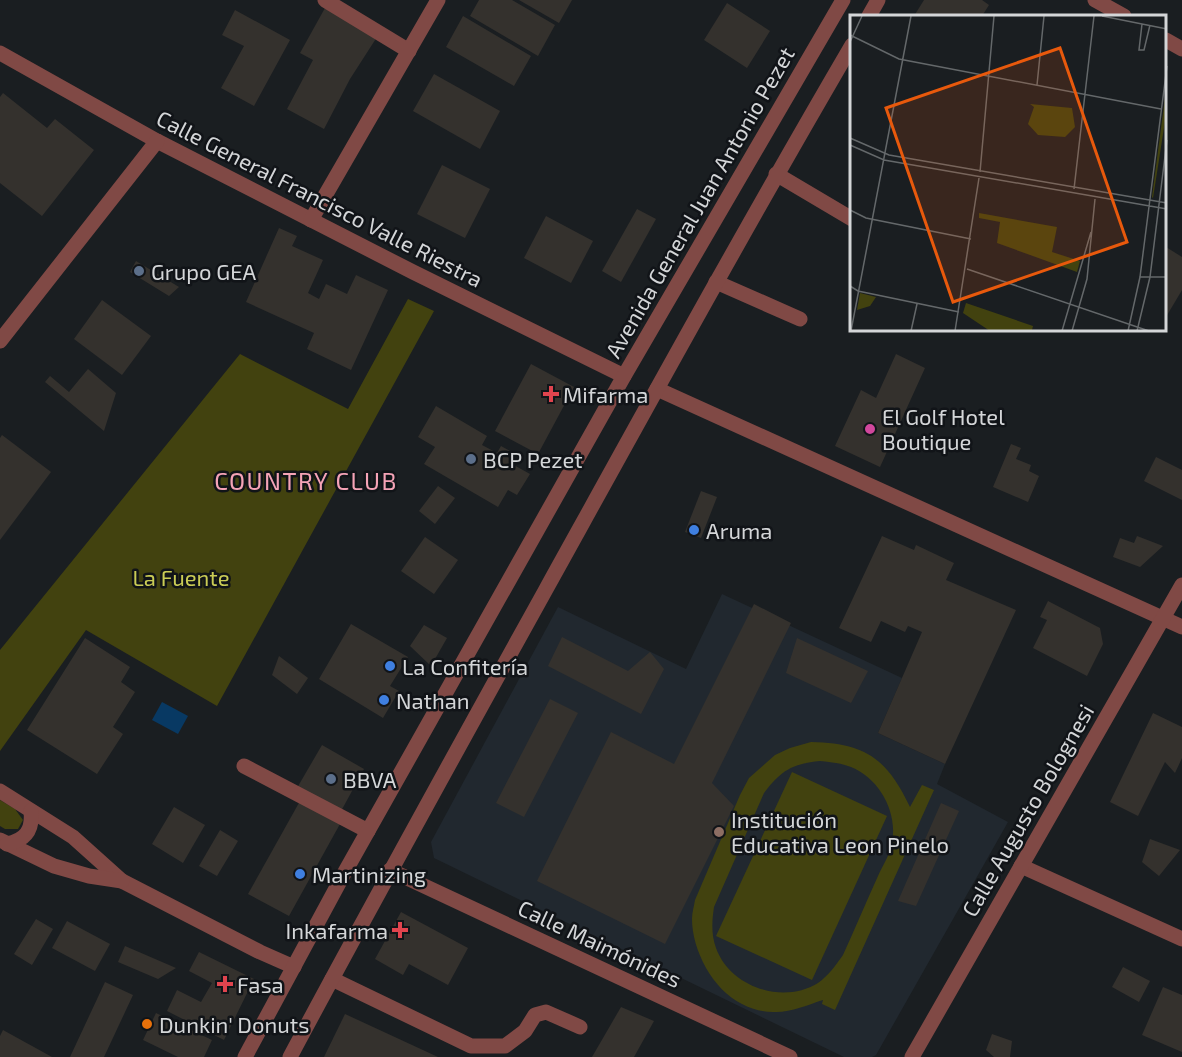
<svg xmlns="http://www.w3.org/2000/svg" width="1182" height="1057" font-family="'Exo 2',sans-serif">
<rect width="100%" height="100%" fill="#1a1e21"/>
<path fill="#21282f" d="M722 594 902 678 878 733 945 764 937 784 1008 822 876 1055 872 1057H844L434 858 431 842 558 607 686 669Z"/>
<g fill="#42420f" fill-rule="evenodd">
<path d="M408 299 434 311 217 706 86 630 0 751V650L240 354 348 409Z"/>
<path d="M811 742C866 743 887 759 910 807L922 785 934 790 835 1010 822 1004 823 1000C807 1005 790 1013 773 1012 763 1012 751 1009 742 1004 713 990 692 950 692 919 692 913 694 906 695 900L740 795 749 778 775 755 790 748ZM820 761C830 762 841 763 851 767 879 778 898 812 892 842 891 853 883 865 878 876 866 902 855 929 843 955 836 965 828 976 818 983 783 1005 730 987 716 948 711 934 712 921 714 907L764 793C781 771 791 764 820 761Z"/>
<path d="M792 772 887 816 812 980 716 936Z"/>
<path d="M0 800 15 809 23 820 18 829H5L0 826Z"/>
</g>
<path fill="#083963" d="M162 702 188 716 178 734 152 720Z"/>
<g fill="#34312d">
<path d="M479 0H512L555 25 538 56 470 16Z"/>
<path d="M519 0H572L559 23Z"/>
<path d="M924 0H982L989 5 982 16H914Z"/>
<path d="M727 3 770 31 747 68 704 40Z"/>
<path d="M325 8 377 37 350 79 324 129 287 109 313 60 300 53Z"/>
<path d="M235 10 290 40 254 106 221 88 244 46 222 35Z"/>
<path d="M463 16 531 56 514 86 446 47Z"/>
<path d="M434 74 500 111 480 149 413 111Z"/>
<path d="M3 93 47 128 55 119 94 150 42 216 0 183V97Z"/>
<path d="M442 165 490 189 465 238 417 214Z"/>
<path d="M637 209 656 219 621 282 602 271Z"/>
<path d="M546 216 593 241 571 283 524 258Z"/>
<path d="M279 228 297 236 292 246 323 260 308 293 319 299 326 284 347 294 356 275 388 290 351 370 307 349 314 333 246 302Z"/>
<path d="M1166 247 1182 257V290L1166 317Z"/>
<path d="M136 261 179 287 169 296 130 272Z"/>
<path d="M102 300 151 336 122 375 74 339Z"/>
<path d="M896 354 925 368 880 467 835 446 861 390 876 398Z"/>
<path d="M531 364 574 387 538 454 495 431Z"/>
<path d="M88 369 116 393 104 431 45 382 50 376 69 392Z"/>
<path d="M436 406 487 436 482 445 497 453 501 446 517 455 512 464 530 474 517 495 508 490 498 507 424 464 435 447 418 437Z"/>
<path d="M2 435 51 472 0 540V438Z"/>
<path d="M1011 444 1021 448 1016 459 1031 465 1029 471 1039 476 1028 502 993 487Z"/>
<path d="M1156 457 1182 470V500L1144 481Z"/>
<path d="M438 486 455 498 435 524 419 511Z"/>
<path d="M701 491 717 497 701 538 685 532Z"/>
<path d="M882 536 914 550 916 545 954 563 946 580 1016 610 945 764 878 733 922 632 908 626 905 632 881 621 871 642 839 628Z"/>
<path d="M1137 536 1163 546 1140 567 1113 557 1120 538 1134 543Z"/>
<path d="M425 537 458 560 434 594 401 571Z"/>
<path d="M1048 601 1100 628 1103 644 1087 676 1033 648 1047 620 1040 617Z"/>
<path d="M754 604 791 623 712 783 734 806 665 944 537 881 611 732 674 764Z"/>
<path d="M351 624 408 657 390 686 399 691 383 718 319 679Z"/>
<path d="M424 625 447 638 431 666 410 646Z"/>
<path d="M562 637 628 671 650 652 664 669 641 714 548 666Z"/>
<path d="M85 638 130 667 121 682 135 692 113 727 123 734 97 774 27 730Z"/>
<path d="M797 638 868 671 851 703 786 673Z"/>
<path d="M279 656 308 678 297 694 272 675Z"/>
<path d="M550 699 578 713 524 817 496 803Z"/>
<path d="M1153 713 1182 727V758L1175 773 1165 762 1138 816 1110 802Z"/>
<path d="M322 745 364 769 340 813 297 788Z"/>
<path d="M300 801 340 824 289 916 248 894Z"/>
<path d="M941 803 959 811 916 906 898 901Z"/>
<path d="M174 807 205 825 183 863 152 844Z"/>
<path d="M220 830 238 841 217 876 199 866Z"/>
<path d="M1150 839 1180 850 1159 876 1142 862Z"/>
<path d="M401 912 468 948 448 985 409 964 403 975 375 959Z"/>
<path d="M36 919 53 929 32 965 14 954Z"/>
<path d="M67 921 110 944 95 971 52 948Z"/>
<path d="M125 946 176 968 158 979 118 962Z"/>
<path d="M199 952 254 979 224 1040 167 1011 177 990 201 1002 212 983 189 971Z"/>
<path d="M1123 967 1150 981 1139 1002 1112 987Z"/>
<path d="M105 982 133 995 104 1057H70Z"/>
<path d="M1163 987 1182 995V1052L1142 1035Z"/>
<path d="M621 1007 654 1021 634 1057H592Z"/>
<path d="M156 1013 212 1040 204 1057H178L143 1040Z"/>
<path d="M345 1014 438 1057H324Z"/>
<path d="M3 1030 52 1057H0V1036Z"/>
<path d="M992 1034 1012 1041 1010 1057H994L986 1050Z"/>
</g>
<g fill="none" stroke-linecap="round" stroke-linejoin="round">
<g stroke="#804945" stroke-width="15">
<path d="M325 0 409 51"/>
<path d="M1095 0 1124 16"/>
<path d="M869 16 878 0"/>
<path d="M1166 40 1182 49"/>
<path d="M0 53 157 141 413 272 624 376"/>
<path d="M776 174 852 219"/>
<path d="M311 220 438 0"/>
<path d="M716 282 800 319"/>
<path d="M0 341 157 141"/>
<path d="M657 389 1182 627"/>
<path d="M244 766 368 831"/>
<path d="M0 791 73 837 122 881 260 952 294 967"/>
<path d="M0 840 54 866 89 876 122 881"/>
<path d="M7 844C26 840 33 830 31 811"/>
<path d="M1021 866 1182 939"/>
<path d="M390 870 790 1057"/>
<path d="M332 979 471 1046H505L525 1031 535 1015 546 1012 580 1027"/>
<path d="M245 1057 346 870 624 376 843 0"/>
<path d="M290 1057C385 879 483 703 581 526 670 365 759 204 852 45"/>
<path d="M912 1057 1182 585"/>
</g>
</g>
<g fill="#5c6f8a" stroke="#111418" stroke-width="2">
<circle cx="139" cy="271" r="6"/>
<circle cx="471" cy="459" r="6"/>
<circle cx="331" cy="779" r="6"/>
</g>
<g fill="#e0444e" stroke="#111418" stroke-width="2">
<path d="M548 385h6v6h6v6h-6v6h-6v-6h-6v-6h6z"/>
<path d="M397 921h6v6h6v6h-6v6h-6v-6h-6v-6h6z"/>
<path d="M222 975h6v6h6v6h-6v6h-6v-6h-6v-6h6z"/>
</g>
<circle fill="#d1479c" stroke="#111418" stroke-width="2" cx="870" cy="429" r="6"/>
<g fill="#3f7fe0" stroke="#111418" stroke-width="2">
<circle cx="694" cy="530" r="6"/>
<circle cx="390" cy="666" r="6"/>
<circle cx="384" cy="700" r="6"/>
<circle cx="300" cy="874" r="6"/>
</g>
<circle fill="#8d6e63" stroke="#111418" stroke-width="2" cx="719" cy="832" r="6"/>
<circle fill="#e8710a" stroke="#111418" stroke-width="2" cx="147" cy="1024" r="6"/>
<g text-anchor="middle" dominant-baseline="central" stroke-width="5" stroke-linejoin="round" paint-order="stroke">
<g font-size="22" fill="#d4d6d8" stroke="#111418">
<text transform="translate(320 198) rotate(27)">Calle General Francisco Valle Riestra</text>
<text transform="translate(699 202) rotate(-60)">Avenida General Juan Antonio Pezet</text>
<text transform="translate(1027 810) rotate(-60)">Calle Augusto Bolognesi</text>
<text transform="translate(600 943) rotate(25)">Calle Maimónides</text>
</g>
<g font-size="22" fill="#d4d6d8" stroke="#111418" text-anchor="start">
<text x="151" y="271">Grupo GEA</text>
<text x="563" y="394">Mifarma</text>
<text x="882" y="416">El Golf Hotel<tspan x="882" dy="25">Boutique</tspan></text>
<text x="483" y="459">BCP Pezet</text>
<text x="706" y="530">Aruma</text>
<text x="402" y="666">La Confitería</text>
<text x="396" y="700">Nathan</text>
<text x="343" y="779">BBVA</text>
<text x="731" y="819">Institución<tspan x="731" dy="25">Educativa Leon Pinelo</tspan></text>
<text x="312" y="874">Martinizing</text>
<text x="388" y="930" text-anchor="end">Inkafarma</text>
<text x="237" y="984">Fasa</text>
<text x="159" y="1024">Dunkin' Donuts</text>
</g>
<g font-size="22" fill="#cacc55" stroke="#111418">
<text x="181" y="577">La Fuente</text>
</g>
<g font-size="24" letter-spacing="1.5" fill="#f5a3b6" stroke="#111418">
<text x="306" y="480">COUNTRY CLUB</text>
</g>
</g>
<g transform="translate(850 15)">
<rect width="316" height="316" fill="#1a1e21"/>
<path d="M316 75V100L303 183 302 182ZM180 89 222 93 225 112 215 122 188 120 178 109 184 92ZM129 198 207 212 202 237 230 246 227 257 147 228 150 207 129 203ZM10 278 26 282 20 291 7 295ZM116 288 183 311 182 315 140 316 113 298Z" fill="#42420f"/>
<path fill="none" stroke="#64686a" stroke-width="1.5" d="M252 1 317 14M292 9 289 35H294L300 10M0 20 49 44 311 94M0 27 12 1M187 70 194 1M0 123 39 140 317 188M0 130 34 145 317 194M130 157 144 1M224 174 244 1M0 195 16 203 121 224M117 254 299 316M290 262H317M0 271 8 276 109 297M1 316 61 1M61 316 67 289M105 316 129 163M212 316 241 217M222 316 237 264 245 184M278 316 290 262 317 51M287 316 300 262 317 125"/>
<path fill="#e8590c" fill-opacity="0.15" stroke="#e8590c" stroke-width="3" d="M210 33 277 227 103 287 36 93Z"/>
<rect width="316" height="316" fill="none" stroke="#d4d6d8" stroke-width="3"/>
</g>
</svg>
